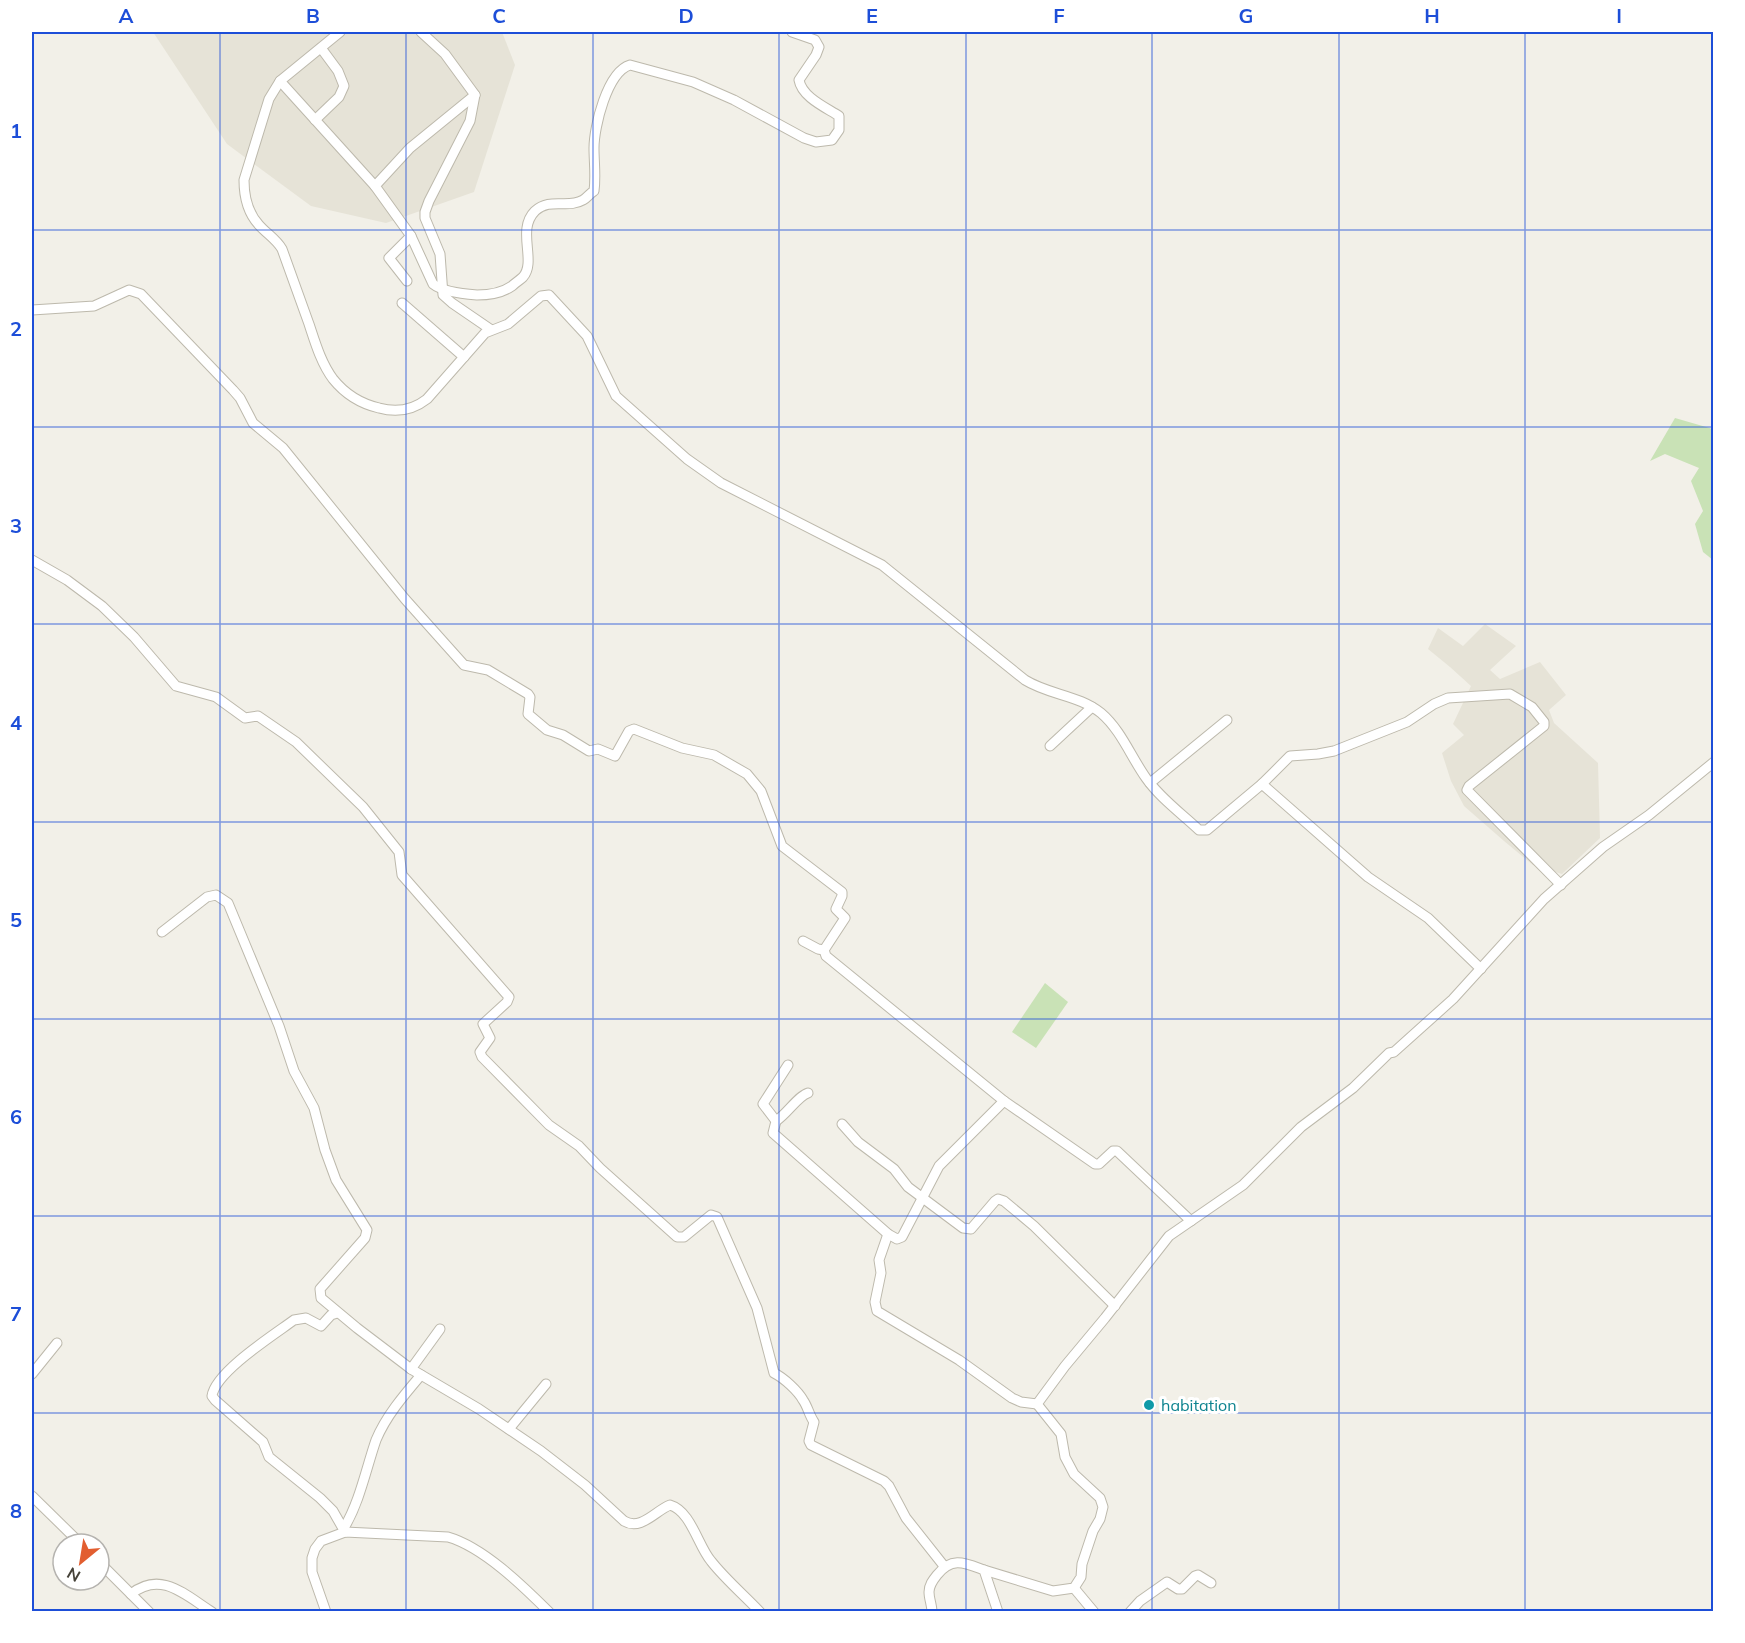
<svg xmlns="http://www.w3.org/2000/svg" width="1745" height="1643" font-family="Mulish,sans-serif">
<rect width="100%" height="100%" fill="#f2f0e8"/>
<g fill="#e6e3d7">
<path d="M153 32H502L515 65 474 192 386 223 311 206 227 144Z"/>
<path d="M1485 624 1516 646 1490 670 1500 679 1540 662 1566 695 1549 710 1554 723 1598 763 1600 838 1562 874 1533 865 1504 841 1464 806 1451 781 1442 753 1464 735 1453 724 1471 686 1450 667 1428 649 1438 628 1463 646Z"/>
</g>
<g fill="#c9e2b6">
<path d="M1675 418 1713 429V560L1703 552 1695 524 1703 511 1691 481 1699 468 1665 454 1650 461Z"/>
<path d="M1045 983 1068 1002 1036 1048 1012 1032Z"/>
</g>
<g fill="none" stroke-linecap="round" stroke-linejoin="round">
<defs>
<g id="minor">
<path d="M340 32 280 81 269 99 244 180C244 196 247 212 259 225 267 234 276 239 282 249 291 274 300 299 309 324 315 342 321 363 333 379 345 394 362 404 379 408 397 413 413 410 427 399L485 333 508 324 541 296 549 295 587 336 616 396 687 459 721 483 882 565 1025 680C1049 695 1079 695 1101 713 1121 730 1131 757 1146 778 1160 798 1181 813 1199 830H1207L1262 784 1368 877 1428 918 1481 969"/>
<path d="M421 32 445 54 475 95 410 148 375 186 411 236 433 284C443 292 464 294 477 295 489 295 502 293 512 286 515 283 520 280 523 277 537 261 516 230 535 211 550 197 568 209 583 200 587 198 590 193 594 191 596 176 594 163 594 148 594 127 607 72 630 65L693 82 734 100 804 138 816 142 832 140 839 130V116C825 107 802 97 799 80L816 55 819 47 815 40 792 32"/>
<path d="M280 81 375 186"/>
<path d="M475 95 470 121 429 201 425 212V218L440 254 443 295 452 303 490 329"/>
<path d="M315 120 339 97 344 86 338 71 321 48"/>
<path d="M407 281 389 258 411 236"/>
<path d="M402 303 464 357"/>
<path d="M32 310 94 306 129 290 141 294 233 390 240 398 253 423 283 448 405 599 464 665 488 670 528 694 530 697 528 714 547 730 563 735 589 751 598 749 615 756 629 731 634 729 682 748 714 755 747 774 761 791 782 846 842 892V896L836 909 845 918 824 950 826 956 1004 1101 1095 1164H1099L1113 1151H1117L1191 1221"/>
<path d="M32 560 67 580 102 606 134 637 176 686 216 697 245 718 258 716 296 742 363 807 399 852 402 875 509 997 507 1002 483 1024 490 1038 480 1052 482 1057 549 1125 579 1146 600 1168 677 1237H684L711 1215 717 1217 757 1308 774 1373C784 1378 798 1391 803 1400 808 1407 809 1415 814 1422L809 1441 811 1445 884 1481 889 1486 906 1518 944 1566"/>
<path d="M1050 746 1092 707"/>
<path d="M1150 783 1227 720"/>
<path d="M1262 784 1290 756 1318 754 1334 751 1407 722 1434 704 1448 698 1510 694 1532 707 1544 722V726L1469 786 1467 790 1561 885"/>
<path d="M162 932 207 897 216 895 228 903 279 1026 294 1071 314 1108 325 1150 336 1180 367 1230 365 1238 320 1289 321 1298 357 1328 411 1369 479 1409 541 1451 585 1485 624 1521C641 1531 655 1511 670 1505 691 1511 698 1546 711 1561 725 1579 744 1595 760 1612"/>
<path d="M803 941 818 949 824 950"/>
<path d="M788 1065 763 1104 776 1121 773 1133 888 1234 897 1239 902 1237 939 1166 1004 1101"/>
<path d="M776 1121C787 1114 798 1096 808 1093"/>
<path d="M842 1124 858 1142 894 1169 908 1187 963 1228 971 1229 995 1201 998 1199 1004 1201 1034 1226 1115 1306"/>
<path d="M888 1234 879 1260 881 1273 875 1302 877 1311 959 1360 1012 1398 1021 1402 1037 1404"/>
<path d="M337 1313 331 1315 321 1326 306 1318 294 1320C275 1334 215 1372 212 1396L215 1400 263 1442 269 1457 320 1498 333 1511 345 1532"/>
<path d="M411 1369 440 1329"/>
<path d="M32 1374 57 1343"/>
<path d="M509 1429 546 1384"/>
<path d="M32 1496 81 1544"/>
<path d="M344 1528C360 1501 366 1469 376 1440 386 1416 404 1395 421 1375"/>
<path d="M99 1562 149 1612"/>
<path d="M984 1570 1053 1591 1074 1588 1081 1577 1082 1564 1093 1531 1100 1519 1103 1507 1100 1498 1074 1474 1065 1457 1061 1434 1037 1404 1065 1366 1105 1318 1169 1236 1243 1185 1301 1127 1353 1088 1389 1053 1394 1052 1453 999 1544 899 1603 847 1649 815 1714 762"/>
<path d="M1074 1588 1094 1612"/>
<path d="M131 1594C161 1570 185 1595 212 1612"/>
<path d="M326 1612 312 1572V1558L315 1549 321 1541 345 1532 448 1537C483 1547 523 1586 549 1612"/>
<path d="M932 1612C932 1605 929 1599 929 1592 929 1585 933 1580 937 1575 952 1556 965 1563 984 1570L998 1612"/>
<path d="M1130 1612 1140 1601 1167 1582 1178 1589H1182L1195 1576 1198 1575 1211 1583"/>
</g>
</defs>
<use href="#minor" stroke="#bdb9ac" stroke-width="11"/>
<use href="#minor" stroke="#fff" stroke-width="9"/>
</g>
<path fill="none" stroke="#1d4ed8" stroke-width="1.5" stroke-opacity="0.55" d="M220 32V1612M406 32V1612M593 32V1612M779 32V1612M966 32V1612M1152 32V1612M1339 32V1612M1525 32V1612M32 230H1714M32 427H1714M32 624H1714M32 822H1714M32 1019H1714M32 1216H1714M32 1413H1714"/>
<circle fill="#0f9aa8" stroke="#fff" stroke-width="2" cx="1149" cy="1405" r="6"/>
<g text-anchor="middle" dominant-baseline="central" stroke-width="6" stroke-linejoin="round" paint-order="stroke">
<g font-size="16" fill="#0d838f" stroke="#fff" text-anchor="start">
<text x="1161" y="1405">habitation</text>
</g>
</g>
<rect width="1745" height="1643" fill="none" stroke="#ffffff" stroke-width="66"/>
<g transform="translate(81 1562) rotate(210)"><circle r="28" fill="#ffffff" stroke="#b5b3af" stroke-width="1.5"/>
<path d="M0-4.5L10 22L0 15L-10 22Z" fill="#e25e30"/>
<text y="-9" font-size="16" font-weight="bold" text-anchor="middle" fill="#454138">N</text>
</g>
<rect x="33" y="33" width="1679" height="1577" fill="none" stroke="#1d4ed8" stroke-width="2"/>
<g font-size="20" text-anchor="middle" font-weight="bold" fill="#1d4ed8">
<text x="126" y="23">A</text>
<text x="313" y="23">B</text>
<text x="499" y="23">C</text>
<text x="686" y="23">D</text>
<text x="872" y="23">E</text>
<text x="1059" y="23">F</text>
<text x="1246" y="23">G</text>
<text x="1432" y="23">H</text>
<text x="1619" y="23">I</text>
<text x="16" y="138">1</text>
<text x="16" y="336">2</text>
<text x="16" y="533">3</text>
<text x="16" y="730">4</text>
<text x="16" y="927">5</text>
<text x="16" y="1124">6</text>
<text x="16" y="1321">7</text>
<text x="16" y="1518">8</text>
</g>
</svg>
